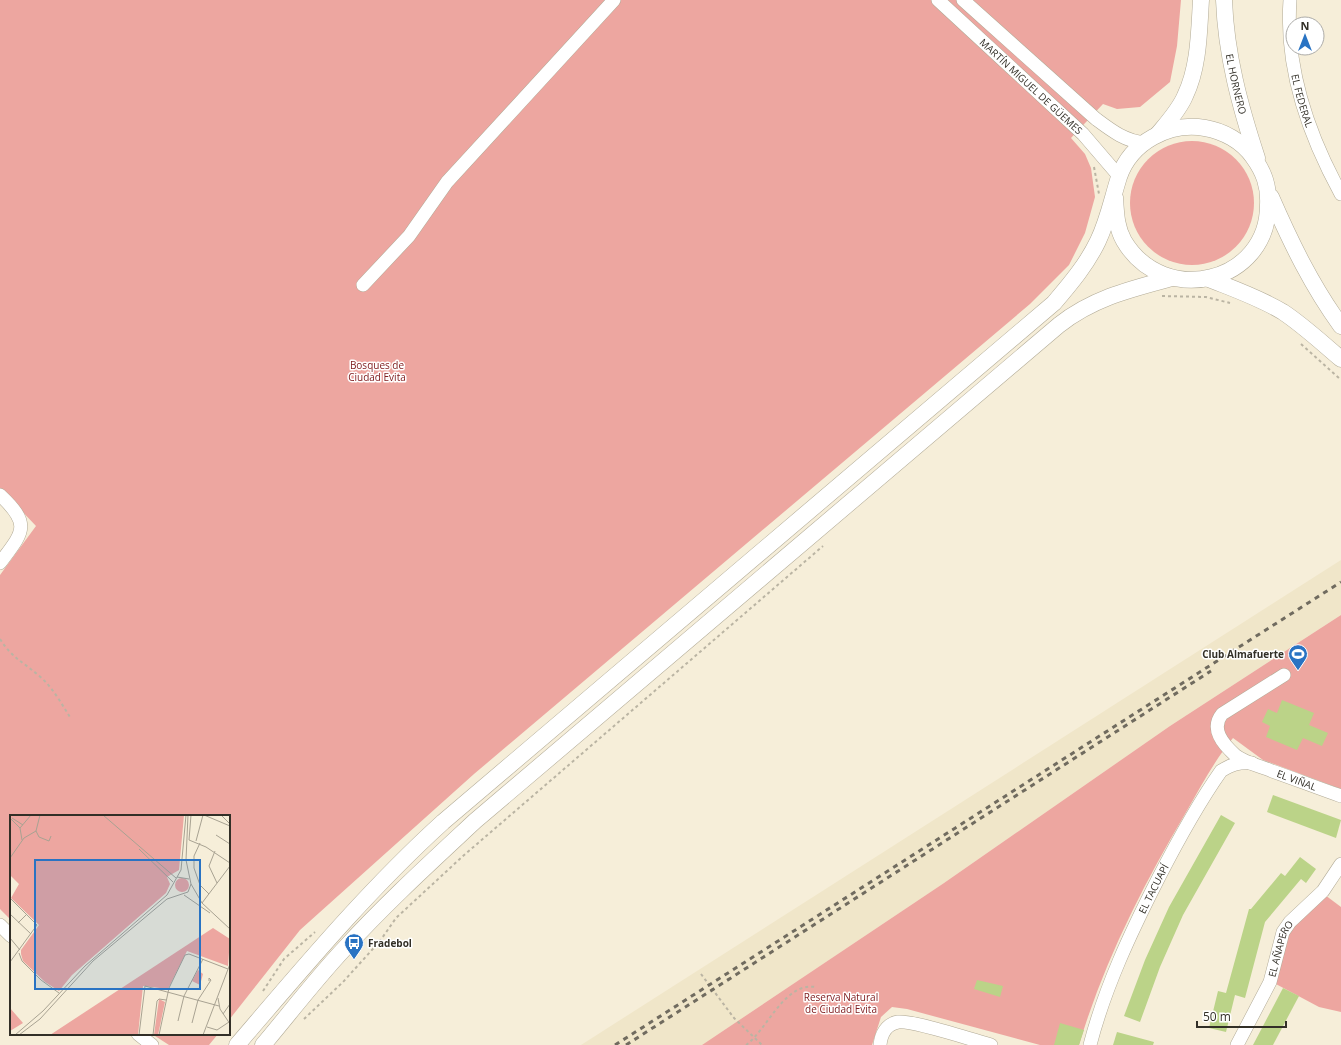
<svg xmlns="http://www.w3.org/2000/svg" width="1341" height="1045" font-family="'Open Sans',sans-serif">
<rect width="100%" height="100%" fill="#f6eed9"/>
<path fill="#f0e6c9" d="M1341 560V615L1170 726 944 883 702 1045H581Z"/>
<g fill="#eda6a0">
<path d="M0 0H1181L1177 46 1170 82 1140 107 1117 109 1103 104 1071 138 1085 154 1091 168 1095 197 1085 233 1069 265 1030 304 474 774 300 930 229 1020V816H11V920L0 909V575L36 526 0 488Z"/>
<circle cx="1192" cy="203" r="62"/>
<path d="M1341 615V789L1263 760 1233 738C1214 761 1200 788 1185 814 1142 887 1103 964 1079 1045H1040L907 1009 892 1007 881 1017 872 1045H702L944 883 1170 726Z"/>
<path d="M1325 895 1341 907V1012L1319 1007 1274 983 1287 933Z"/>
<path d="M152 1034H218L209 1045H169Z"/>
</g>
<g fill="#bbd388">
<path d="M1282 700 1314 713 1309 725 1328 733 1322 746 1303 738 1297 750 1266 737 1270 726 1262 722 1268 709 1277 713Z"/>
<path d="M1273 795 1341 820 1336 838 1267 812Z"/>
<path d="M1221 815 1235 823 1183 915 1160 967 1140 1022 1124 1016 1145 960 1169 907Z"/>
<path d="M1300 857 1316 869 1306 883 1301 879 1265 922 1245 998 1235 995 1226 1032 1209 1028 1218 991 1226 993 1249 909H1251L1281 873 1285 876Z"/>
<path d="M977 980 1003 986 1000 997 974 989Z"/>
<path d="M1283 988 1299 996 1273 1045H1253Z"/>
<path d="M1060 1023 1084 1030 1079 1045H1054Z"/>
<path d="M1117 1032 1154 1042 1153 1045H1113Z"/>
</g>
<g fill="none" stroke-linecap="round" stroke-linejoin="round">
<defs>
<g id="minor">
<path id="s1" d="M938 0 1083 134 1119 176"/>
<path d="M963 0 1096 119C1112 131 1125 141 1145 143"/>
<path id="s2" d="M1290 0C1285 68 1309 136 1341 194"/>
<path d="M363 285 409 236 447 182 614 0"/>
<path d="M0 495C32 525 23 532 0 563"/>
<path id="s3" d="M1284 675 1222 714C1210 729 1223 744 1235 755 1245 763 1260 766 1272 771 1295 779 1318 788 1341 796"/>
<path d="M0 925 11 936"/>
<path d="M138 1034 152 1045"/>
<path d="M880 1045C881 1035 886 1024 898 1022 912 1020 973 1040 991 1045"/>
<path id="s4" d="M1090 1045C1105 987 1131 932 1158 879 1177 842 1197 805 1221 771 1232 764 1239 762 1252 763"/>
<path id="s5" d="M1237 1045 1270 982 1283 932 1290 922 1323 891 1341 864"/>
</g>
<g id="major">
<path id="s6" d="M1224 0C1226 55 1240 106 1257 158"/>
<path d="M1158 134C1168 122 1179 110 1185 96 1199 67 1199 32 1201 0"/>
<path d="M1271 197C1291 243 1312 286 1341 326"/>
<path d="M1209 279C1234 289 1260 298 1283 312 1304 326 1322 343 1341 359"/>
<path d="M237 1045C303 968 367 891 443 822L1054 303C1071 283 1087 264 1098 241 1108 220 1112 199 1119 177 1131 142 1169 122 1205 128 1223 131 1242 141 1253 157 1264 172 1269 186 1268 205 1268 283 1164 308 1124 241 1116 227 1116 212 1115 197"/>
<path d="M263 1045C290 1013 315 980 344 949 385 904 430 863 475 821L1059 325C1093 298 1131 289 1172 278"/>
</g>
</defs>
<use href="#minor" stroke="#b1aa96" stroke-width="14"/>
<use href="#major" stroke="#b1aa96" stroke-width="17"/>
<g stroke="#bab4a3" stroke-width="2" stroke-dasharray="3 3" stroke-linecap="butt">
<path d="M1094 167 1099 194"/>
<path d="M1162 296 1206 297 1230 303"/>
<path d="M1301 344 1341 380"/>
<path d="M0 639C13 659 22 661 38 675 52 686 61 703 70 717"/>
<path d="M701 974 734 1018 762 1045"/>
<path d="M263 991 284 959 315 932"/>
<path d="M304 1019 343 982 380 941 396 918 463 856 823 546"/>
<path d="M746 1045C768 1029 784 982 816 987"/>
</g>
<use href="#minor" stroke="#fff" stroke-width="13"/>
<use href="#major" stroke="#fff" stroke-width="16"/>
<g stroke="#706b5f" stroke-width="3" stroke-dasharray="5 5" stroke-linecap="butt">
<path d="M615 1045 1341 582"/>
<path d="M626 1045 1211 671"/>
</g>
</g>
<defs>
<symbol id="stadium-pin" viewBox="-11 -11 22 30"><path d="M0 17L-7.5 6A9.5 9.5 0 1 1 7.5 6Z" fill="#2973c3" stroke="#fff"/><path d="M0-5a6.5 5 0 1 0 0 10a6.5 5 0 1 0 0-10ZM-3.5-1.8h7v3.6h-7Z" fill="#fff"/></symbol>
<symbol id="bus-pin" viewBox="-11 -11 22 30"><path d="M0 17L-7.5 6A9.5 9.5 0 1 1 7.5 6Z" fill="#2973c3" stroke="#fff"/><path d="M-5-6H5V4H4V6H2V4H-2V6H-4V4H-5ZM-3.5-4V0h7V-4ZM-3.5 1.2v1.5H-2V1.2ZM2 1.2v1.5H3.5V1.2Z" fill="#fff"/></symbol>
</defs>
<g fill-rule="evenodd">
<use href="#stadium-pin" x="1287" y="643" width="22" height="30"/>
<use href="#bus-pin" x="343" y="932" width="22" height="30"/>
</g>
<g text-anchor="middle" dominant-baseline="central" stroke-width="3" stroke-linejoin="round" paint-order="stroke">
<g font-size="10" fill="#322f27" stroke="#fff">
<text stroke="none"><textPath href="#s6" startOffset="85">EL HORNERO</textPath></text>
<text stroke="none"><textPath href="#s1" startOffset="127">MARTÍN MIGUEL DE GÜEMES</textPath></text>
<text stroke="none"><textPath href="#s2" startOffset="102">EL FEDERAL</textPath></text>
<text stroke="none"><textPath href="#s3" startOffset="188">EL VIÑAL</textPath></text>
<text stroke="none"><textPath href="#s4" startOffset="169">EL TACUAPÍ</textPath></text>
<text stroke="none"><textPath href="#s5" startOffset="106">EL AÑAPERO</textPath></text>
</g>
<g font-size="10" fill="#801f21" stroke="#fff">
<text x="377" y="365">Bosques de<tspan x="377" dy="12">Ciudad Evita</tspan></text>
<text x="841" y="997">Reserva Natural<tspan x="841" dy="12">de Ciudad Evita</tspan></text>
</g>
<g font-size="10" font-weight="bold" fill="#322f27" stroke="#fff" text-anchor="end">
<text x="1284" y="654">Club Almafuerte</text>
<text x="368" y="943" text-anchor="start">Fradebol</text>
</g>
</g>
<g transform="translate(10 815)">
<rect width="220" height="220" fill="#f6eed9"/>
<path d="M0 0H174L169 55 157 62 160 69 156 78 62 160 49 176 35 167 13 146 11 139V135L29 110 1 83 9 69 0 60ZM165 70a7 7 0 1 1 14 0a7 7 0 1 1-14 0ZM203 113 220 124 218 151 177 136 158 174 133 171 128 220H40ZM188 155 193 159 190 170 182 166ZM149 184 155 187 148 220H144ZM0 193 13 208 0 216Z" fill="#eda6a0"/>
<path fill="none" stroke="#a8a292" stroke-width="1" d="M93 0 166 63M178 0 176 45 181 69 192 88 220 114M181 0 179 25 196 32 220 48M194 0 220 11M211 0 220 9M2 3 13 10M1 4 10 13 12 25M10 13 21 0M26 16 29 22 39 26 41 21M206 20 220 29M186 26 193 0M190 28 184 41V53L190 70 199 79M129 34 163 67M205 36 199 51 207 68M0 43 14 23 26 16 30 0M167 62 179 64M174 80 200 98M0 83 27 110 0 147M192 88 220 51M0 99 21 119M8 108 17 99M0 123 10 135M9 138 12 146 31 165 49 178M208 183 210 194 220 209M213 199 220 189M168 206 174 181 193 144M182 208 188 185 201 165 199 163V166M197 212 207 215 219 207M5 220 33 196 75 151 157 80 171 55 176 0M9 220 30 204 83 146 157 84 178 77 181 69M129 220 135 171 209 191M143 220 147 186 149 184 156 185M149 220 159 173 175 140 179 139 218 154M193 220 220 149"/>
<path fill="#2973c3" fill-opacity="0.15" stroke="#2973c3" stroke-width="2" d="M25 45H190V174H25Z"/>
<rect width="220" height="220" fill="none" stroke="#322f27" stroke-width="2"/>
</g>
<g transform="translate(1305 36)"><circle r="19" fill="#ffffff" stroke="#adaca9"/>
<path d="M0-3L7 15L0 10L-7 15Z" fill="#2973c3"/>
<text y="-6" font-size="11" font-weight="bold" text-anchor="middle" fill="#322f27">N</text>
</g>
<path d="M1197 1021v6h89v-6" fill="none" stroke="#322f27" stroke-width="2"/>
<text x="1203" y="1021" font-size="12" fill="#322f27" stroke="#ffffff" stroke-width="3" paint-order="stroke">50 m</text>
</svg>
